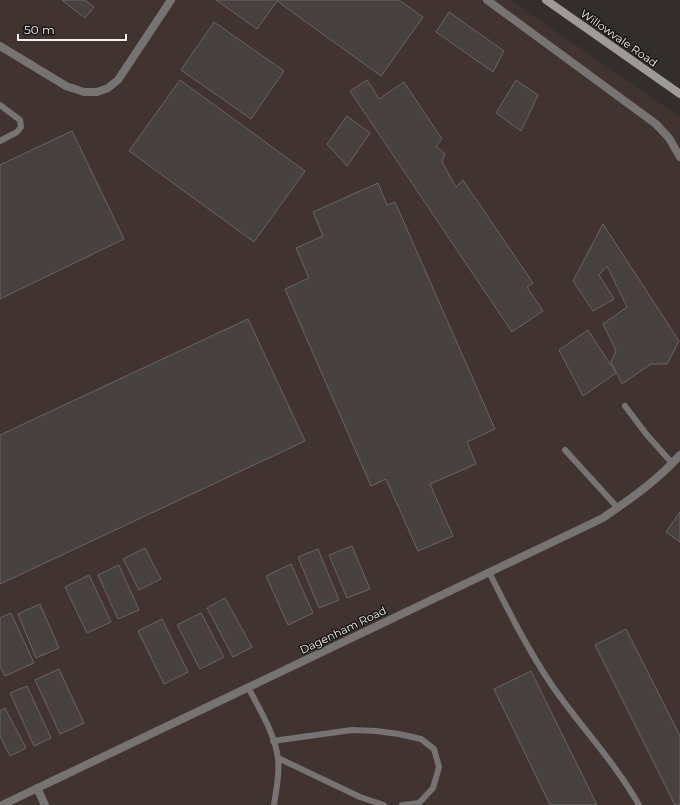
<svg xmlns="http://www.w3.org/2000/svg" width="680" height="805" font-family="Montserrat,sans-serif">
<rect width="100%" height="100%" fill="#332d2b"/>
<path fill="#413430" d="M0 0H510L680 117V805H0Z"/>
<g fill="#47413f" stroke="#6c6563">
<path d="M62 0H85L94 7 85 18Z"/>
<path d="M216 0H399L423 17 381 76 277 1 257 29Z"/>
<path d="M449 12 504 51 493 72 436 32Z"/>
<path d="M214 22 284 71 251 119 181 70Z"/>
<path d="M180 80 305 171 254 242 129 151Z"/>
<path d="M367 80 379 99 404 82 442 139 436 146 445 154 442 162 456 187 463 180 533 283 527 287 543 311 512 332 350 91Z"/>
<path d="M516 80 538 95 521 131 496 113Z"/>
<path d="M347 116 370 133 347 166 327 144Z"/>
<path d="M72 131 124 239 0 299V165Z"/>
<path d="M378 183 387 205 395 202 495 429 467 442 476 464 430 484 453 536 418 551 386 479 371 486 285 289 309 278 296 248 323 236 313 212Z"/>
<path d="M603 224 679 341 667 364H651L622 384 611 362 616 351 603 324 627 307 607 266 599 275 614 299 593 311 573 281Z"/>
<path d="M248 319 305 441 0 584V435Z"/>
<path d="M588 330 616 373 583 396 559 350Z"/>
<path d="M680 512V542L666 532Z"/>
<path d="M352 546 370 589 347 598 329 555Z"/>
<path d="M145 548 161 579 139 590 123 559Z"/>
<path d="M318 549 339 600 319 608 298 557Z"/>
<path d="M291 564 313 613 288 625 266 576Z"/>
<path d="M119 565 139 610 118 619 98 575Z"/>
<path d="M89 575 111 622 87 633 65 587Z"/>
<path d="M225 598 252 647 233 657 207 608Z"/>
<path d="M40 604 59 648 36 658 18 614Z"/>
<path d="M11 613 34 663 5 676 0 666V618Z"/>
<path d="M201 613 224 657 200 669 177 625Z"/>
<path d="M162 619 188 672 164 684 138 631Z"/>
<path d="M626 629 680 736V805H675L595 645Z"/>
<path d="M59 669 84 723 60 734 35 680Z"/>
<path d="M531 671 597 805H550L494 689Z"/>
<path d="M27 686 51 738 34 746 10 693Z"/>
<path d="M5 708 26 748 10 756 0 736V711Z"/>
</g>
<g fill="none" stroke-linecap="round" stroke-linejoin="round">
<g stroke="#767372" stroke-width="6">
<path d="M0 105 20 120 21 127 17 132 0 141"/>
<path d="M625 406 647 435 672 463"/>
<path d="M565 450 618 508"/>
<path d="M489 572C508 610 527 648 551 684 579 725 615 762 639 805"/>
<path d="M248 687C259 709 275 733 278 759 280 774 276 790 274 805"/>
<path d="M273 741 352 730 376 731 399 734 421 739 434 749 439 767 433 788 419 803 402 805"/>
<path d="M278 758 360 797 384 805"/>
</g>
<g stroke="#767372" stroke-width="8">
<path d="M487 0 656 124 669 138 680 157"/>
<path d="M0 46 66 86 84 92H97L108 88 118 80 171 0"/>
<path d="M37 788 45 805"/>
<path d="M2 805 603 518C630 499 658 480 680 455"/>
</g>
<path stroke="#9f9a98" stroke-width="8" d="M546 0 680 94"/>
</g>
<g text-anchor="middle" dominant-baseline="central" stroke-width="3" stroke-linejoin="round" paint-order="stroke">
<g font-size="11" fill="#f3efee" stroke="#191615">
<text transform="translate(619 38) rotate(35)">Willowvale Road</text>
<text transform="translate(343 630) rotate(-26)">Dagenham Road</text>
</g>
</g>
<path d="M18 34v6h108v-6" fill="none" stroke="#f3efee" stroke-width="2"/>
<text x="24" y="34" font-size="12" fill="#f3efee" stroke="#191615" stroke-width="3" paint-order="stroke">50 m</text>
</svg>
